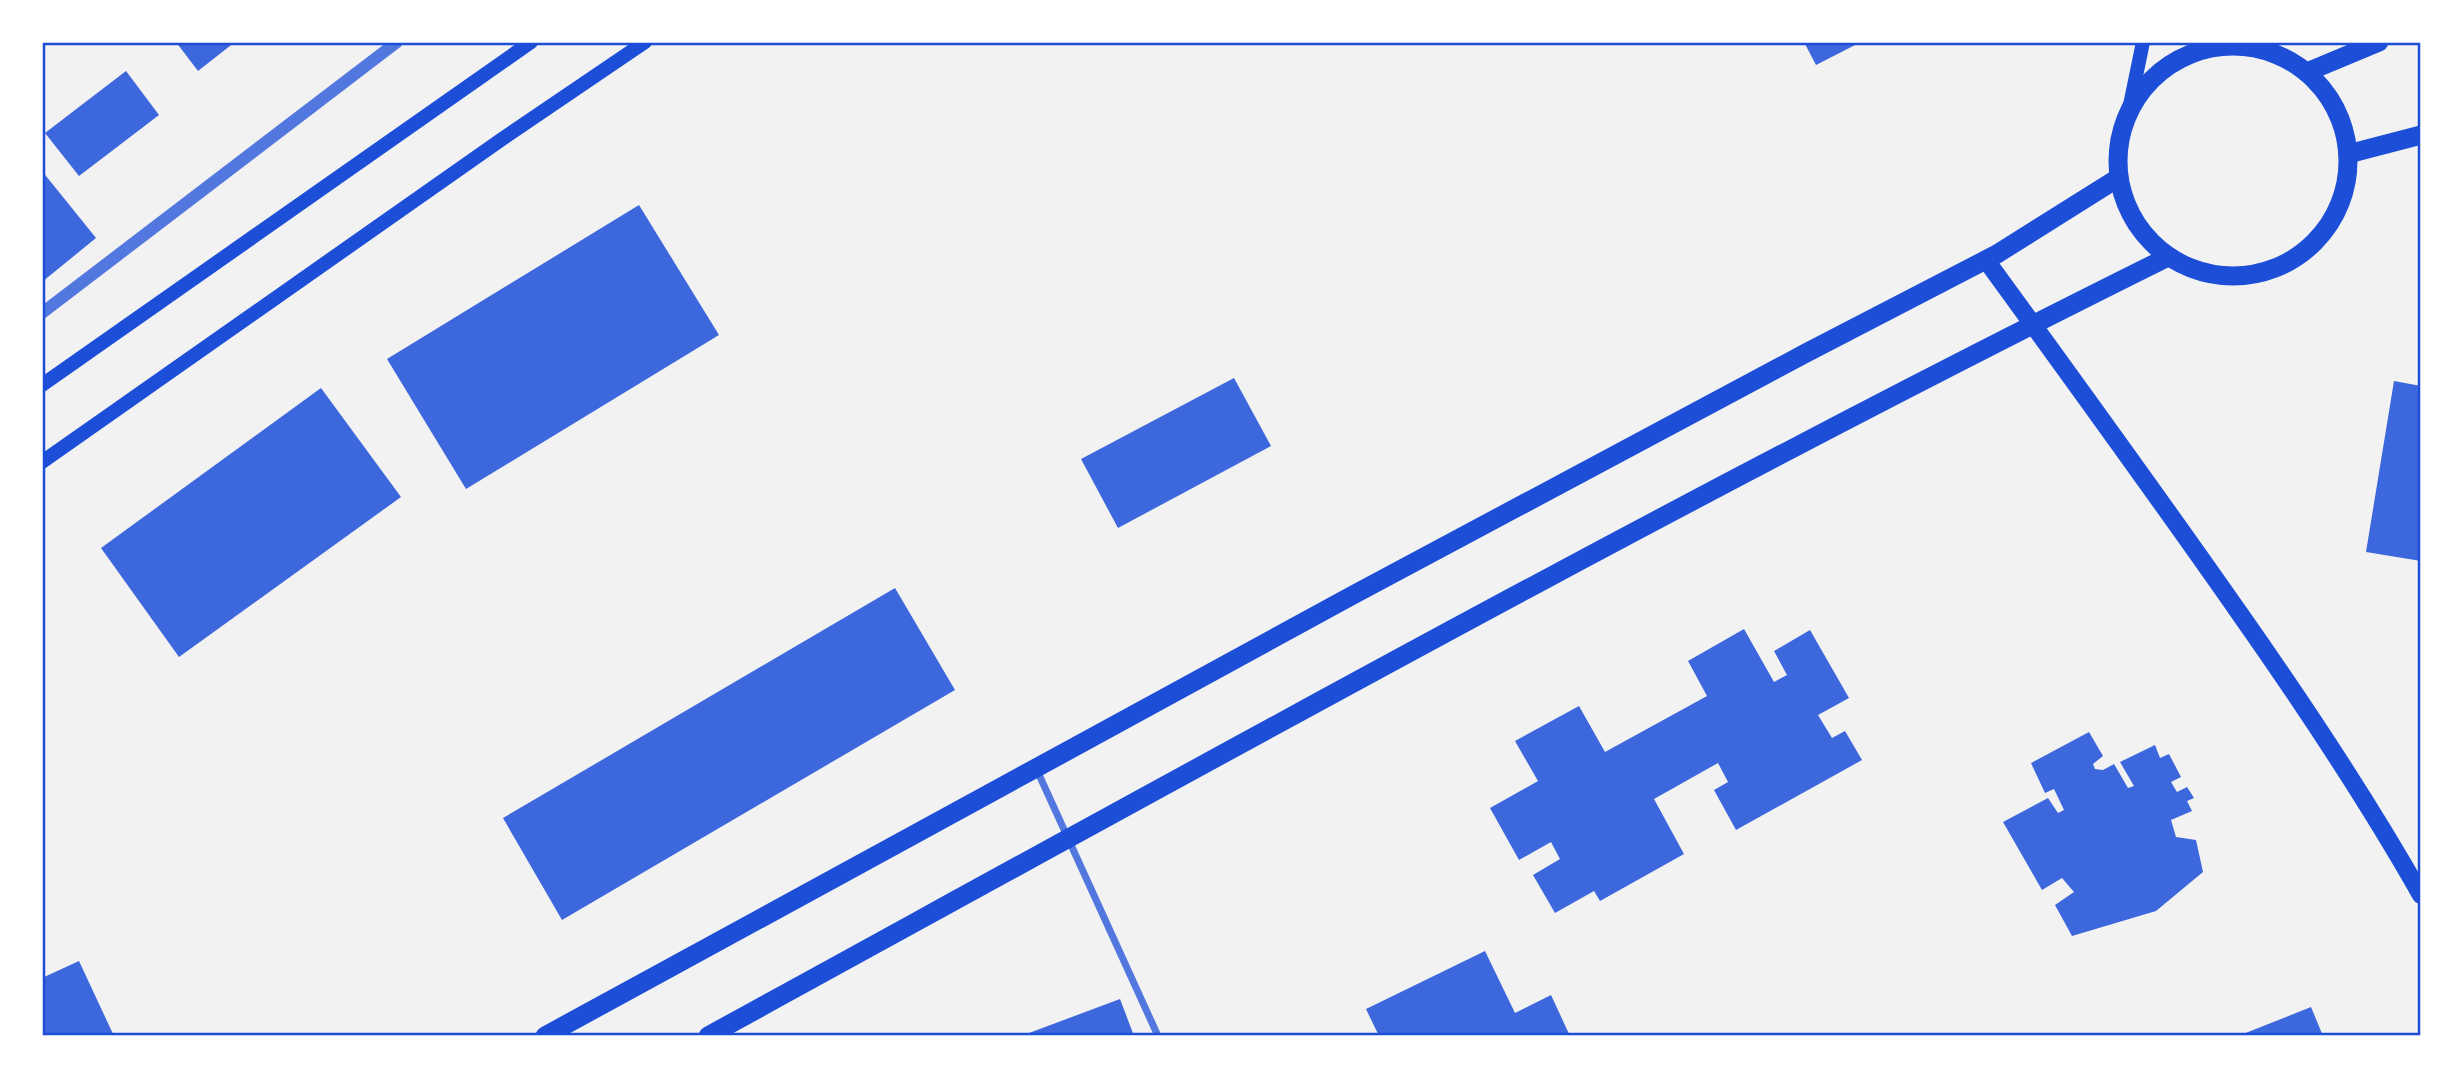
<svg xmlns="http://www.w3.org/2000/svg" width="2463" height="1078" font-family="Cabin,sans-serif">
<rect width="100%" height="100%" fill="#f2f2f2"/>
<g fill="#3d67dc">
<path d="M176 42H235L198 71Z"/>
<path d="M1804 42H1861L1816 65Z"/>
<path d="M126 71 159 115 79 176 45 133Z"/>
<path d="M42 171 96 238 42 282Z"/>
<path d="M639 205 719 335 466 489 387 359Z"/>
<path d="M1234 378 1271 446 1118 528 1081 459Z"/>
<path d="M2394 381 2421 386V561L2366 552Z"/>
<path d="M321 388 401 497 179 657 101 548Z"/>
<path d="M895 588 955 690 562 920 503 818Z"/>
<path d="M1744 629 1774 682 1787 675 1774 651 1810 630 1849 698 1818 715 1832 738 1845 731 1862 760 1736 830 1714 790 1728 782 1718 763 1654 799 1684 854 1600 901 1594 891 1555 913 1533 875 1560 859 1551 842 1519 860 1490 808 1538 781 1515 741 1579 706 1605 752 1707 696 1688 661Z"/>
<path d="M2089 732 2103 756 2093 764 2095 769 2103 770 2114 764 2128 788 2134 786 2120 762 2155 745 2160 758 2169 754 2181 777 2171 782 2177 792 2187 787 2194 798 2187 801 2192 811 2171 820 2176 837 2196 840 2203 872 2156 911 2072 936 2055 905 2074 892 2062 878 2042 890 2003 822 2048 798 2058 813 2064 810 2054 789 2045 793 2031 763Z"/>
<path d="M1485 951 1515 1013 1551 995 1570 1036H1379L1366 1009Z"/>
<path d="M79 961 114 1036H42V978Z"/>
<path d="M1120 999 1134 1036H1021Z"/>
<path d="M2311 1007 2323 1036H2238Z"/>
</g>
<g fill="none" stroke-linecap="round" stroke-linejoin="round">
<path stroke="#5277de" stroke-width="7" d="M1036 768 1158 1036"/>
<path stroke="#5277de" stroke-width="12" d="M42 313 397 42"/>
<g stroke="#1d4ed8" stroke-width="14">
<path d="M2129 110 2143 42"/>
<path d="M42 385 531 42"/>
<path d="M42 462 505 137 645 42"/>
</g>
<path stroke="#1d4ed8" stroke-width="18" d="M1986 260C2071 377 2157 495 2240 614 2304 705 2366 798 2421 895"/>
<g stroke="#1d4ed8" stroke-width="19">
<circle cx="2233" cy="161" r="115"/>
<path d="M2307 72 2379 42"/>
<path d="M2348 154 2421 135"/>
<path d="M545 1036 1353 595 1806 353 1997 254 2118 178"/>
<path d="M708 1036C1192 771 1674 502 2168 257"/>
</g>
</g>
<rect width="2463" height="1078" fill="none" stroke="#ffffff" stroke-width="88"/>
<rect x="44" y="44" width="2375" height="990" fill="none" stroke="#1d4ed8" stroke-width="2.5"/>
</svg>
